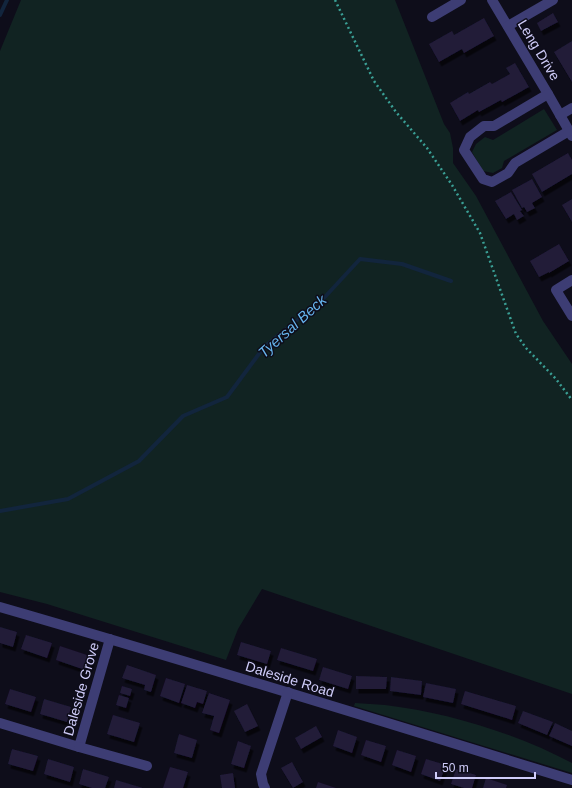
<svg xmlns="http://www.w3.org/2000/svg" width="572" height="788" font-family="Helvetica,sans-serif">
<defs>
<filter id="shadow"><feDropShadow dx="2.5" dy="4.5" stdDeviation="0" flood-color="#0009"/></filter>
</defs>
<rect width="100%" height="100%" fill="#0e0d1a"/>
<g fill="#112322">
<path d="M21 0H395L444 124 450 133 453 148V163L476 196 543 321 572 364V694L262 589 238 629 226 660 47 604 0 592V51Z"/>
<path d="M544 109 557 130 504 161 502 168 493 173 483 171 472 152 476 144 485 137 493 140Z"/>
<path d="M355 703C365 704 375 704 385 705 449 713 515 733 572 763V773L354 706Z"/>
</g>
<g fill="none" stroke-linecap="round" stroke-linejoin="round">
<g stroke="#12253d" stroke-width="4">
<path d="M0 15 7 0"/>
<path d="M0 511 68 499 139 461 183 416 227 397 264 347 323 299 360 259 402 264 451 281"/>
</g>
</g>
<g fill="#201b39" filter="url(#shadow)">
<path d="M553 13 558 22 541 31 537 23Z"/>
<path d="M484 18 494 36 464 53 462 49 439 62 429 44 452 31 454 35Z"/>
<path d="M572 41V82L554 52Z"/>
<path d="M515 63 529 87 502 102 501 100 479 112 478 110 460 121 450 103 468 92 469 94 490 82 492 84 510 74 506 68Z"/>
<path d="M568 153 572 160V174L542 192 532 174Z"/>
<path d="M532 179 542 197 532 203 535 208 527 212 524 207 522 208 512 190Z"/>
<path d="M511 192 522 210 520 211 524 216 517 220 514 214 506 219 495 201Z"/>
<path d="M572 199V222L562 205Z"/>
<path d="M559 244 569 261 549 273V272L539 277 530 261Z"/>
<path d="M0 627 17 632 13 647 0 643Z"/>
<path d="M26 635 52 643 47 658 21 649Z"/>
<path d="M241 642 271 651 267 664 237 655Z"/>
<path d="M60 646 93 657 88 671 56 660Z"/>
<path d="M281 648 317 659 313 671 277 660Z"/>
<path d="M127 665 156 675 151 692 144 690 145 685 122 678Z"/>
<path d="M323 667 352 676 348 689 319 680Z"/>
<path d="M356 676 387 677 386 689H356Z"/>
<path d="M391 677 422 681 421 695 390 691Z"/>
<path d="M166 678 185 684 179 703 160 696Z"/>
<path d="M426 683 456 689 453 703 423 697Z"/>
<path d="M187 685 207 691 203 704 197 702 195 708 181 703Z"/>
<path d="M122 686 132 689 130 696 120 693Z"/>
<path d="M10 689 36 697 31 712 5 704Z"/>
<path d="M465 691 516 706 512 720 461 704Z"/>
<path d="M209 693 230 700 219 733 210 730 214 716 202 713Z"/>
<path d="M119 695 129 698 126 708 116 705Z"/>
<path d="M44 699 71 707 67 722 40 714Z"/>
<path d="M247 704 258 726 245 732 234 711Z"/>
<path d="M523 711 553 722 547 735 518 723Z"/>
<path d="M113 715 140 723 134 742 107 734Z"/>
<path d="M555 723 572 731V746L549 736Z"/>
<path d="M316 726 322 737 301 749 295 738Z"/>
<path d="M338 730 357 737 352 753 333 746Z"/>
<path d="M179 734 197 740 192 758 174 753Z"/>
<path d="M366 740 386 746 381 762 361 755Z"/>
<path d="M238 741 251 746 244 768 231 764Z"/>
<path d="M12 749 38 756 33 771 8 764Z"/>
<path d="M397 750 416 756 411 772 392 765Z"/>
<path d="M48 759 74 767 70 782 44 774Z"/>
<path d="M426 759 446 765 440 781 421 774Z"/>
<path d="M292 762 303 782 293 788 281 768Z"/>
<path d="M170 767 188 772 183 788H163Z"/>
<path d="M83 769 109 777 105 788H92L79 784Z"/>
<path d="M456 769 476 775 472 788H464L451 784Z"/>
<path d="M233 773 235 788H222L220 775Z"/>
<path d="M486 778 507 785 506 788H483Z"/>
<path d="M116 780 143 788H114Z"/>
<path d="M318 782 336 788H316Z"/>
</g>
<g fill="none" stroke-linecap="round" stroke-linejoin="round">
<path stroke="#3a9f95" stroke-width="2.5" stroke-dasharray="2 3" stroke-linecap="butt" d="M335 0 374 81 396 112 427 148 452 185 480 233 516 334 526 348 556 379 572 400"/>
<g stroke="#3d3d74" stroke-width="10">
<path d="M492 0 548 94 572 136"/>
<path d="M432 17 461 0"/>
<path d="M508 26 553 0"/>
<path d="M548 94 494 126H484L470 137 464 150 483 179 492 182 508 173 515 163 569 131"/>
<path d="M560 115 572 108"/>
<path d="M572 280 556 290 572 316"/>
<path d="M0 607C191 662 382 721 572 780"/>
<path d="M0 723 79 747 110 639"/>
<path d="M79 747 147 766"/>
<path d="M265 788 263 784 261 774 288 692"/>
</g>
</g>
<g text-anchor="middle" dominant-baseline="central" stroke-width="3" stroke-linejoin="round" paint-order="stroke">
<g font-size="14" fill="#cfccf9" stroke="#0e0d1a">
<text transform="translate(539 50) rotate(59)">Leng Drive</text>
<text transform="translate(290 679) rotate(17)">Daleside Road</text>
<text transform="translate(81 689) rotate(-74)">Daleside Grove</text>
</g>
<g font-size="15" font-style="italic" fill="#66b4ed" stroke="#0e0d1a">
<text transform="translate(292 326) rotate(-42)">Tyersal Beck</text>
</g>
</g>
<path d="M436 772v6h99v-6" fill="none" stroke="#cfccf9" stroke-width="2"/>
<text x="442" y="772" font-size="12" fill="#cfccf9" stroke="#0e0d1a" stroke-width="3" paint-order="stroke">50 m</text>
</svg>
